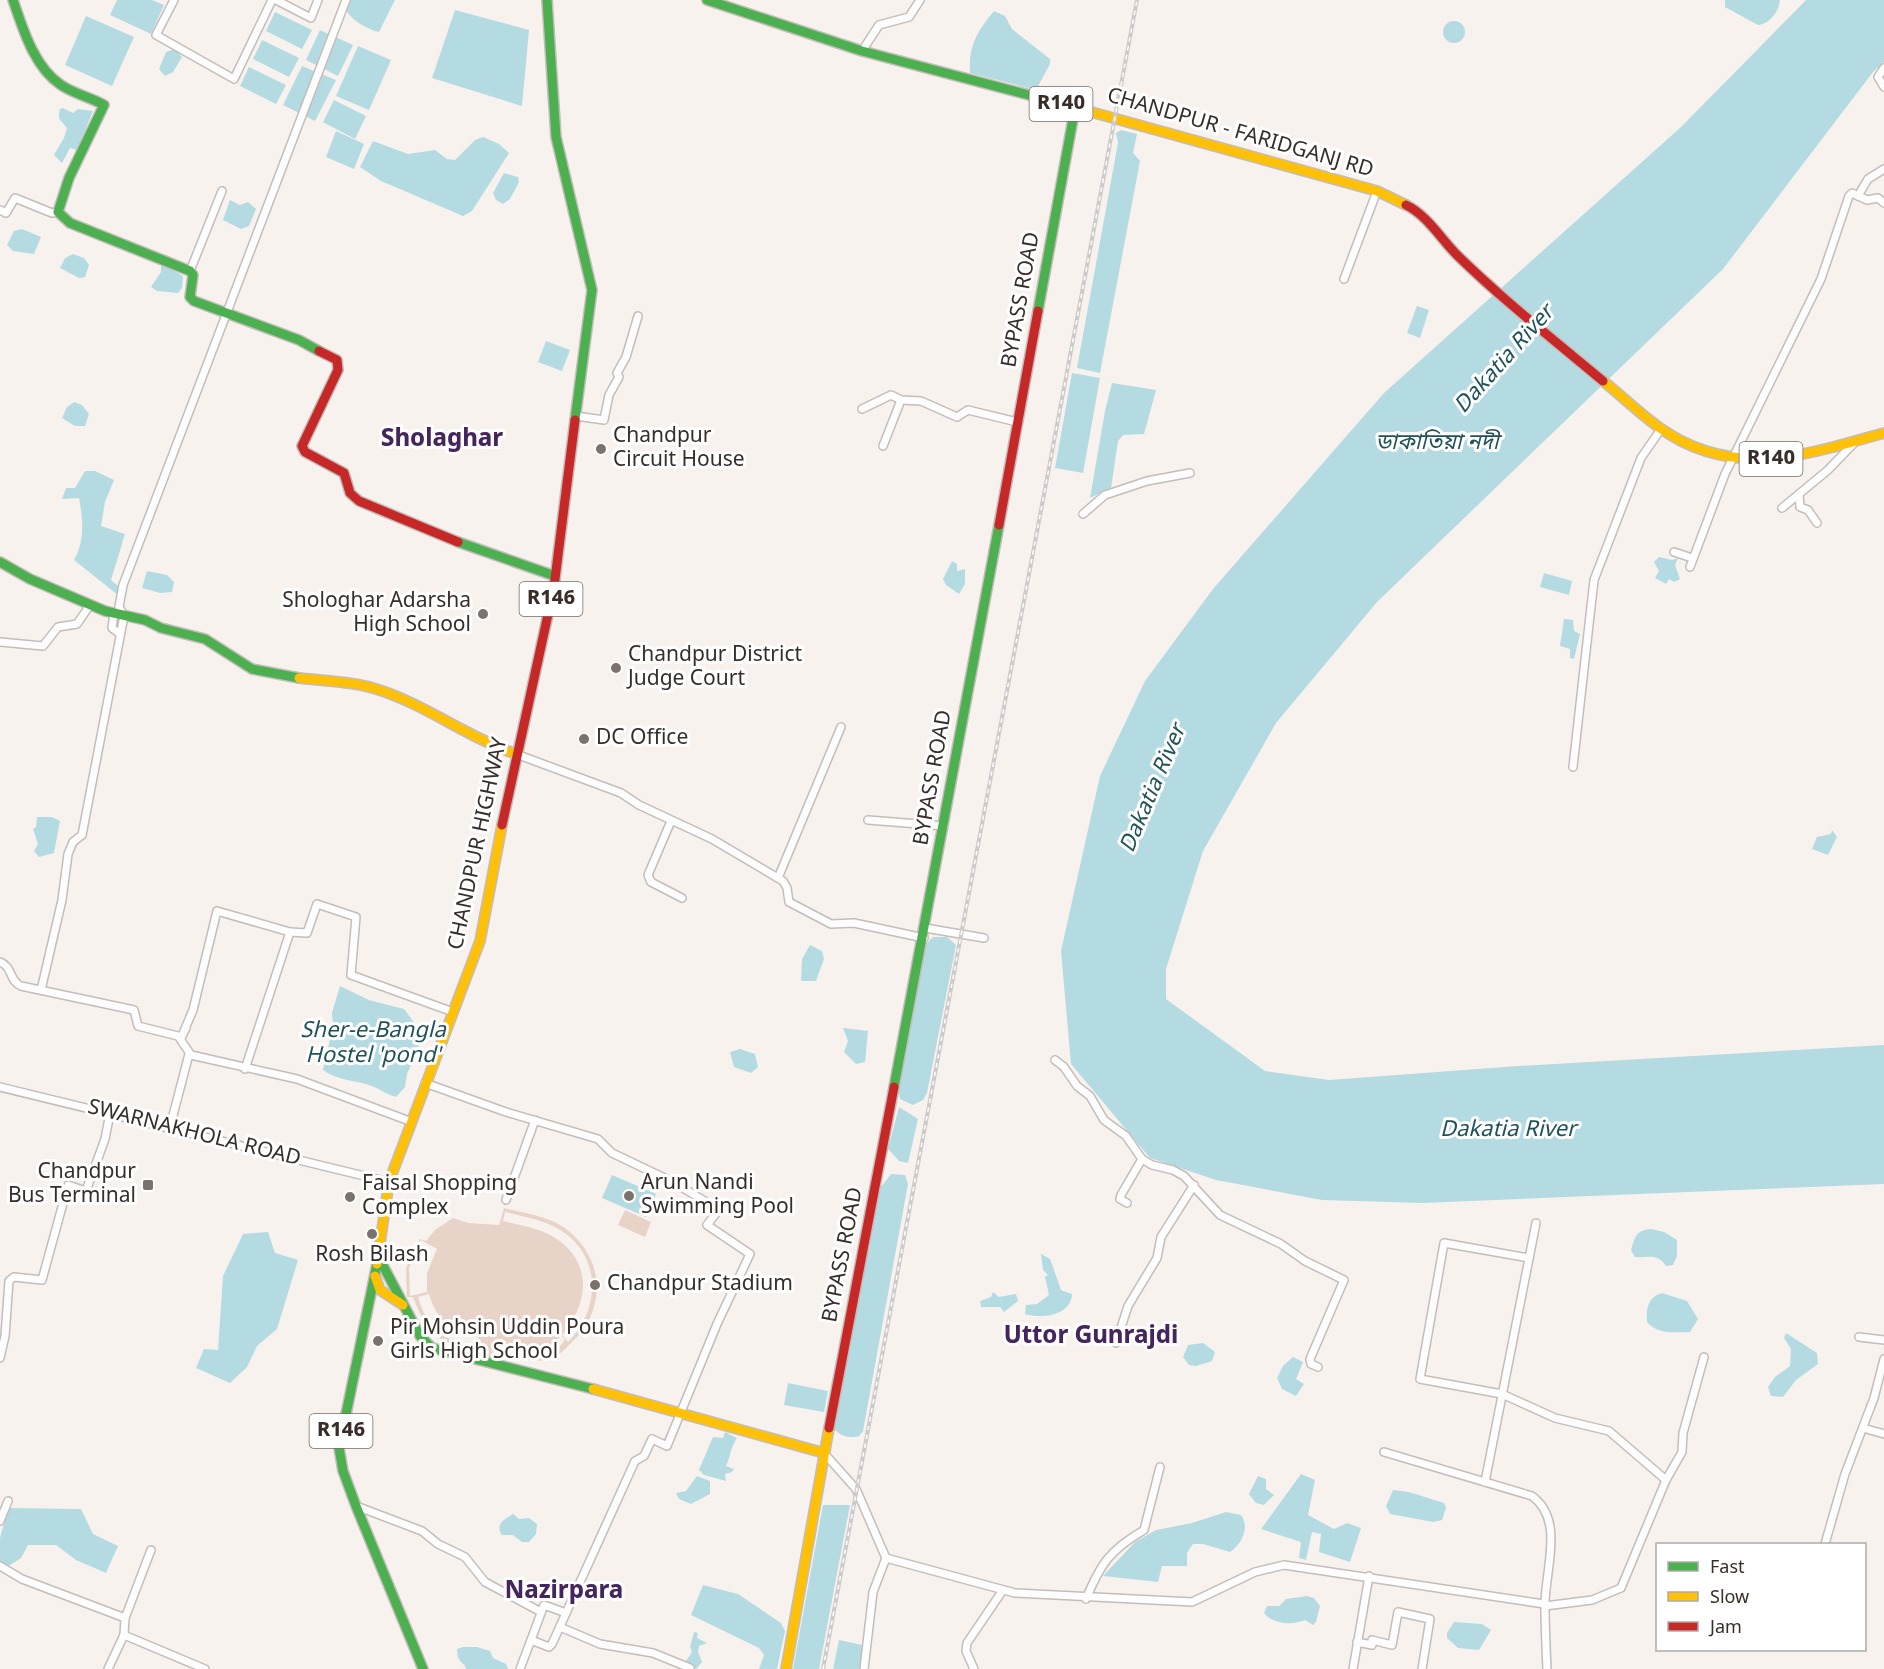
<svg xmlns="http://www.w3.org/2000/svg" width="1884" height="1669" font-family="Georgia,'Noto Sans Bengali',serif">
<rect width="100%" height="100%" fill="#f8f2ef"/>
<g fill="#e7d3c8" fill-rule="evenodd">
<path d="M504 1208C524 1213 548 1216 565 1228 604 1257 608 1308 572 1342 564 1350 557 1358 546 1360 529 1363 512 1356 496 1352L494 1361 471 1355 472 1351C437 1342 426 1331 413 1297H407L406 1268 420 1239 426 1241 435 1230 453 1218 468 1223 499 1225ZM505 1212C521 1216 540 1219 555 1227 601 1251 603 1307 568 1342L562 1335C590 1302 593 1260 552 1236 538 1228 519 1225 503 1221ZM421 1240 437 1249 427 1273V1292L410 1296 409 1268ZM429 1294C438 1323 451 1330 478 1337L475 1347C443 1339 428 1331 418 1297ZM561 1335 565 1340C548 1364 526 1359 500 1350L503 1343C528 1351 544 1360 561 1335Z"/>
<path d="M625 1210 651 1222 645 1237 618 1225Z"/>
</g>
<g fill="#b4dbe2">
<path d="M117 0H152L164 5 151 34 110 15Z"/>
<path d="M348 0H395L379 32C367 29 352 21 346 10Z"/>
<path d="M1725 0H1780C1779 11 1770 24 1758 25L1725 7Z"/>
<path d="M1806 0H1884V62L1873 72 1723 269 1377 602 1276 723 1203 851 1166 969V999L1265 1071 1329 1080 1518 1066 1884 1045V1184L1423 1203 1322 1200 1216 1180 1150 1158 1071 1064 1061 951 1100 776 1145 681 1213 589 1384 393 1681 127Z"/>
<path d="M455 10 529 30 522 106 432 78Z"/>
<path d="M994 11 1005 16 1012 29 1050 59V64L1036 90 970 73C968 47 977 31 994 11Z"/>
<path d="M275 12 312 30 302 49 266 31Z"/>
<path d="M86 16 134 37 112 86 65 65Z"/>
<circle cx="1454" cy="32" r="11"/>
<path d="M320 30 353 45 338 76 306 60Z"/>
<path d="M262 40 299 58 289 77 253 59Z"/>
<path d="M358 46 391 60 369 110 336 96Z"/>
<path d="M175 49 182 57 173 72 165 76 159 69 166 52Z"/>
<path d="M302 66 336 80 315 121 283 105Z"/>
<path d="M249 67 286 85 276 104 240 86Z"/>
<path d="M334 100 366 116 355 139 323 122Z"/>
<path d="M63 108 73 113 78 109 93 111 77 150 70 148 62 163 54 155 64 138 67 128C61 120 57 120 60 109Z"/>
<path d="M1121 130 1137 134 1133 153 1140 161 1100 373 1077 368 1118 143 1116 133Z"/>
<path d="M336 131 364 144 354 169 326 157Z"/>
<path d="M483 137 499 144 509 153 472 211 463 216 381 181 360 167 373 141 408 154 435 150 447 159 455 160 475 140Z"/>
<path d="M504 173 518 177 519 182 510 199 503 204 496 200 493 193Z"/>
<path d="M230 200 240 205 248 202 256 209 249 226 241 229 223 220Z"/>
<path d="M22 229 41 237 34 254 13 251 7 245 14 231Z"/>
<path d="M73 254 84 258 89 265 85 277 79 278 60 268 65 258Z"/>
<path d="M161 263 183 276 182 288 178 293 157 291 151 287 161 272Z"/>
<path d="M1417 306 1429 310 1420 338 1407 333Z"/>
<path d="M546 341 570 350 562 371 538 362Z"/>
<path d="M1072 373 1100 378 1083 473 1055 468Z"/>
<path d="M1112 383 1156 390 1144 434 1123 435 1118 441 1111 488 1090 498 1105 411Z"/>
<path d="M74 402 82 405 89 414 85 426H75L62 418 67 407Z"/>
<path d="M85 471H95L114 480 105 502 101 526 125 534 111 580 118 586V595L74 560C85 541 83 519 79 498L62 499 66 488H75Z"/>
<path d="M1659 557 1672 560 1678 558 1675 565 1680 579 1674 582 1669 579 1666 584 1655 578 1659 571 1654 562Z"/>
<path d="M952 561 957 564V571L965 569V584L959 594 946 585 943 579Z"/>
<path d="M147 571 167 575 174 582 172 592 160 593 142 588Z"/>
<path d="M1544 573 1572 581 1569 595 1540 587Z"/>
<path d="M1564 619 1573 620 1574 631 1580 634 1574 659 1570 658V649L1560 646Z"/>
<path d="M37 817H52L60 821 54 853 39 857 34 851 38 844 33 829 36 827Z"/>
<path d="M1832 830 1837 837 1828 855 1812 849 1817 837 1831 834Z"/>
<path d="M933 937H947L956 945 927 1093 923 1100 913 1105 900 1099 898 1088 926 944Z"/>
<path d="M810 945 822 951 824 959 816 981H801L802 959Z"/>
<path d="M340 986 369 1000 404 1009 415 1024 419 1047 407 1074 405 1087 396 1097C385 1094 379 1088 369 1085 353 1080 336 1080 323 1070L333 1026 332 1013Z"/>
<path d="M843 1028 868 1031 865 1062 856 1064 844 1052 848 1041Z"/>
<path d="M740 1049 755 1054 758 1067 751 1073 734 1067 730 1052Z"/>
<path d="M899 1107 918 1119 908 1163 899 1161 888 1149Z"/>
<path d="M891 1174 905 1175 908 1184 863 1431 859 1436C850 1439 841 1436 835 1430L834 1423 881 1187Z"/>
<path d="M612 1175 656 1194 646 1217 602 1198Z"/>
<path d="M1651 1229 1664 1232 1677 1240V1256L1673 1265 1666 1266C1658 1253 1647 1258 1635 1257L1631 1250C1635 1237 1636 1230 1651 1229Z"/>
<path d="M268 1232 275 1253 298 1260 277 1329 257 1346 247 1367 230 1383 196 1368 204 1349 218 1350 223 1276 243 1234Z"/>
<path d="M1041 1254 1050 1259 1061 1290 1072 1294C1071 1316 1042 1319 1025 1314L1026 1305 1037 1304 1049 1295 1045 1277 1048 1275 1043 1270Z"/>
<path d="M993 1292 999 1297 1016 1294 1018 1301 1004 1312 1000 1307H981L980 1301 991 1297Z"/>
<path d="M1662 1293 1687 1301 1698 1319 1690 1332C1675 1332 1658 1335 1647 1322 1646 1308 1648 1297 1662 1293Z"/>
<path d="M1786 1333 1817 1353 1818 1364 1796 1380 1783 1397 1771 1396 1768 1387 1775 1377 1790 1366 1791 1349 1784 1338Z"/>
<path d="M1203 1343 1215 1352 1212 1361 1196 1366 1189 1365 1183 1357 1188 1345Z"/>
<path d="M1293 1357 1303 1362 1296 1379 1304 1384 1296 1396 1282 1389 1277 1378 1283 1366Z"/>
<path d="M788 1383 828 1391 824 1412 784 1405Z"/>
<path d="M725 1432 737 1438C730 1448 731 1456 726 1466L734 1469 732 1472 725 1474 726 1481 704 1475 699 1470 713 1437 723 1438Z"/>
<path d="M1301 1474 1315 1480 1308 1515 1334 1529 1347 1523 1361 1528 1350 1562 1319 1552 1321 1534 1312 1532 1306 1560 1299 1558 1301 1542 1261 1529Z"/>
<path d="M697 1476 710 1481V1494L691 1504 679 1499 676 1493 686 1491Z"/>
<path d="M1258 1476 1266 1479V1489L1274 1495 1264 1505 1256 1503 1249 1494Z"/>
<path d="M1393 1490 1409 1492 1444 1503 1446 1508 1442 1520 1433 1522 1390 1514 1386 1506Z"/>
<path d="M823 1505H850L819 1669H793Z"/>
<path d="M8 1508 81 1509 93 1534 118 1546 106 1573 76 1560 56 1545H28L21 1558 7 1567 0 1561V1538Z"/>
<path d="M1226 1512 1241 1515C1250 1527 1242 1544 1230 1552L1203 1544H1193L1187 1553V1566H1162L1158 1582 1103 1576 1135 1542 1156 1530 1192 1523Z"/>
<path d="M513 1514 519 1519 529 1518 537 1524 536 1534 529 1542H522L513 1535H502C494 1523 506 1519 513 1514Z"/>
<path d="M703 1585 738 1594 781 1623 785 1631 777 1669H759L764 1655 759 1648 691 1615Z"/>
<path d="M1307 1596 1314 1598 1320 1606 1316 1622 1313 1625 1305 1620C1293 1625 1273 1625 1264 1613L1267 1606H1279L1286 1599Z"/>
<path d="M1454 1622 1482 1624 1491 1630 1479 1650 1458 1648 1447 1638V1633Z"/>
<path d="M694 1632 698 1633 697 1638 707 1643 699 1646 698 1652 702 1662 696 1669 684 1664 692 1652 690 1647Z"/>
<path d="M839 1640 867 1646 861 1669H833Z"/>
<path d="M463 1647H477L490 1651 493 1658 506 1664 508 1669H466C465 1662 457 1664 457 1649Z"/>
</g>
<g fill="none" stroke-linecap="round" stroke-linejoin="round">
<defs>
<g id="street">
<path d="M174 0 156 35 234 79 272 0"/>
<path d="M276 0 311 18 318 0"/>
<path d="M862 51 879 25 909 17 920 0"/>
<path d="M1884 68 1878 77 1884 87"/>
<path d="M1858 196 1868 179 1884 169"/>
<path d="M0 210 6 213 15 198 52 213 58 212"/>
<path d="M190 271 222 191"/>
<path d="M1344 279 1377 191"/>
<path d="M862 409 891 395 901 400 921 401 957 417 968 410 1017 422"/>
<path d="M576 416 604 420 609 395 619 377 617 373 626 357 638 316"/>
<path d="M883 446 901 400"/>
<path d="M1799 494 1800 507 1808 510 1817 523"/>
<path d="M1782 508 1828 470 1854 443"/>
<path d="M1083 514 1105 495 1147 481 1190 473"/>
<path d="M1674 552 1692 558"/>
<path d="M1690 567 1725 474 1821 279 1849 196 1852 193 1867 200 1878 198 1884 203"/>
<path d="M114 613 112 628 120 634"/>
<path d="M0 642 43 646 58 627 77 624 90 605"/>
<path d="M516 754 621 793 639 805 712 839 783 881 787 888 789 902 831 924 854 923 924 938"/>
<path d="M1573 767 1594 580 1641 458 1661 429"/>
<path d="M868 820 944 826"/>
<path d="M671 821 648 875 651 882 682 898"/>
<path d="M778 878 841 727"/>
<path d="M925 928 984 938"/>
<path d="M0 962C13 967 9 981 21 986L134 1010 138 1026 178 1036 191 1055 297 1079 412 1122"/>
<path d="M41 990 62 900 68 854 73 842 82 835 124 616 119 607 123 585 346 0"/>
<path d="M186 1028 181 1038 193 1010 217 911 290 932"/>
<path d="M1055 1060 1064 1067 1077 1086 1090 1096 1104 1120 1126 1136 1142 1159 1152 1165 1173 1170 1184 1176 1220 1215 1281 1244 1305 1261 1344 1280 1310 1359 1311 1364 1318 1367"/>
<path d="M245 1069 290 932 307 933 317 904 356 917 351 975 453 1012"/>
<path d="M425 1083 506 1112 598 1139 612 1153 673 1182 703 1200 717 1212 707 1225 750 1254 717 1324 667 1446 652 1439 644 1456 635 1461 552 1644 549 1647 531 1640 520 1669"/>
<path d="M0 1087 389 1182"/>
<path d="M170 1127 189 1054"/>
<path d="M506 1200 535 1120"/>
<path d="M1127 1203 1120 1199 1121 1195 1142 1159"/>
<path d="M1529 1258 1444 1243 1420 1379 1502 1394 1555 1418 1609 1431 1666 1480"/>
<path d="M1859 1337 1884 1340"/>
<path d="M1116 1343 1128 1306 1157 1258 1161 1237 1194 1185"/>
<path d="M0 1358 5 1336 9 1281 14 1277 42 1280 68 1185 86 1191 105 1139 110 1113"/>
<path d="M1863 1428 1884 1434"/>
<path d="M1384 1452 1532 1496C1565 1520 1545 1570 1545 1604 1545 1626 1546 1648 1547 1669"/>
<path d="M824 1453 856 1489 886 1558 1015 1593 1192 1602 1255 1572 1284 1565 1544 1604"/>
<path d="M1485 1482 1536 1223"/>
<path d="M356 1506 422 1531 438 1544 465 1557 485 1582 541 1612"/>
<path d="M0 1521 8 1501"/>
<path d="M1825 1544 1845 1474 1874 1398 1884 1359"/>
<path d="M0 1566 22 1579 125 1618"/>
<path d="M1086 1599C1101 1563 1110 1550 1144 1530L1160 1467"/>
<path d="M1545 1606 1592 1600 1621 1588 1666 1480 1682 1452 1683 1433 1704 1357"/>
<path d="M560 1627 600 1644 653 1653 690 1668"/>
<path d="M124 1635 205 1669"/>
<path d="M531 1640 544 1605 566 1613"/>
<path d="M1357 1642 1372 1645V1640L1392 1645 1398 1612 1430 1619 1422 1669"/>
<path d="M108 1669 124 1635 125 1618 151 1550"/>
<path d="M864 1669 873 1592 886 1558"/>
<path d="M974 1669 966 1651 967 1643 1003 1590"/>
<path d="M1353 1669 1369 1576"/>
</g>
<g id="fast">
<path d="M13 0C23 29 34 67 61 85 74 94 90 97 104 105L69 178 58 212 70 223 190 271 193 275 190 297 194 301 299 340 319 351"/>
<path d="M547 0 556 137 592 290 575 420"/>
<path d="M707 0 862 51 1048 100"/>
<path d="M1038 311 1075 108"/>
<path d="M458 542 555 576"/>
<path d="M0 562 30 579 105 611 145 620 161 628 205 639 252 669 299 678"/>
<path d="M894 1087 999 525"/>
<path d="M378 1256 420 1336 432 1348 593 1389"/>
<path d="M377 1264 339 1448 343 1471 356 1506 423 1669"/>
</g>
<g id="slow">
<path d="M1048 100 1377 191 1406 205"/>
<path d="M1603 381C1622 396 1640 414 1660 428 1733 480 1806 455 1884 433"/>
<path d="M299 678C323 681 350 681 373 688 424 703 466 737 516 754"/>
<path d="M377 1264 389 1182 480 941 502 825"/>
<path d="M375 1276 380 1290 403 1305"/>
<path d="M593 1389 824 1453"/>
<path d="M786 1669 829 1428"/>
</g>
<g id="jam">
<path d="M1406 205C1427 215 1441 239 1457 255 1503 300 1554 340 1603 381"/>
<path d="M319 351 337 360 338 370 302 446 305 452 344 473 350 493 359 501 458 542"/>
<path d="M999 525 1038 311"/>
<path d="M502 825 554 587 575 420"/>
<path d="M829 1428 894 1087"/>
</g>
</defs>
<use href="#street" stroke="#c4bdb9" stroke-width="10"/>
<use href="#fast" stroke="#c4bdb9" stroke-width="12"/>
<use href="#slow" stroke="#c4bdb9" stroke-width="12"/>
<use href="#jam" stroke="#c4bdb9" stroke-width="12"/>
<use href="#street" stroke="#fefdfd" stroke-width="7"/>
<use href="#fast" stroke="#4caf50" stroke-width="9"/>
<use href="#slow" stroke="#ffc107" stroke-width="9"/>
<use href="#jam" stroke="#c62828" stroke-width="9"/>
<defs>
<path id="rail" d="M823 1669 1137 0"/>
</defs>
<use href="#rail" stroke="#cdcac9" stroke-width="4"/>
<use href="#rail" stroke="#fff" stroke-width="1.5" stroke-dasharray="4.5" stroke-linecap="butt"/>
</g>
<g fill="#7b726e" stroke="#fff" stroke-width="2">
<circle cx="601" cy="449" r="6"/>
<circle cx="483" cy="614" r="6"/>
<circle cx="616" cy="668" r="6"/>
<circle cx="584" cy="739" r="6"/>
<rect x="142" y="1179" width="12" height="12" rx="3"/>
<circle cx="629" cy="1196" r="6"/>
<circle cx="350" cy="1197" r="6"/>
<circle cx="372" cy="1234" r="6"/>
<circle cx="595" cy="1285" r="6"/>
<circle cx="378" cy="1341" r="6"/>
</g>
<g text-anchor="middle" dominant-baseline="central" stroke-width="6" stroke-linejoin="round" paint-order="stroke">
<g fill="#fff" stroke="#746c68" stroke-width="1.5">
<rect x="1029.5" y="87" width="63" height="34" rx="4.5"/>
<rect x="1739.5" y="442" width="63" height="34" rx="4.5"/>
<rect x="519.5" y="582" width="63" height="34" rx="4.5"/>
<rect x="309.5" y="1414" width="63" height="34" rx="4.5"/>
</g>
<g font-size="20" font-weight="bold" fill="#382d28">
<text x="1061" y="104">R140</text>
<text x="1771" y="459">R140</text>
<text x="551" y="599">R146</text>
<text x="341" y="1431">R146</text>
</g>
<g font-size="21" fill="#382d28" stroke="#fff">
<text transform="translate(1240 134) rotate(16)">CHANDPUR - FARIDGANJ RD</text>
<text transform="translate(1022 300) rotate(-80)">BYPASS ROAD</text>
<text transform="translate(934 778) rotate(-80)">BYPASS ROAD</text>
<text transform="translate(479 844) rotate(-78)">CHANDPUR HIGHWAY</text>
<text transform="translate(194 1134) rotate(14)">SWARNAKHOLA ROAD</text>
<text transform="translate(844 1255) rotate(-79)">BYPASS ROAD</text>
</g>
<g font-size="21" fill="#382d28" stroke="#fff" text-anchor="start">
<text x="613" y="437">Chandpur<tspan x="613" dy="24">Circuit House</tspan></text>
<text x="471" y="602" text-anchor="end">Shologhar Adarsha<tspan x="471" dy="24">High School</tspan></text>
<text x="628" y="656">Chandpur District<tspan x="628" dy="24">Judge Court</tspan></text>
<text x="596" y="739">DC Office</text>
<text x="136" y="1173" text-anchor="end">Chandpur<tspan x="136" dy="24">Bus Terminal</tspan></text>
<text x="641" y="1184">Arun Nandi<tspan x="641" dy="24">Swimming Pool</tspan></text>
<text x="362" y="1185">Faisal Shopping<tspan x="362" dy="24">Complex</tspan></text>
<text x="372" y="1256" text-anchor="middle">Rosh Bilash</text>
<text x="607" y="1285">Chandpur Stadium</text>
<text x="390" y="1329">Pir Mohsin Uddin Poura<tspan x="390" dy="24">Girls High School</tspan></text>
</g>
<g font-size="22" font-style="italic" fill="#20525a" stroke="#fff">
<text transform="translate(1505 360) rotate(-48)">Dakatia River</text>
<text x="1437" y="443">ডাকাতিয়া নদী</text>
<text transform="translate(1154 789) rotate(-67)">Dakatia River</text>
<text x="373" y="1031">Sher-e-Bangla<tspan x="373" dy="25">Hostel 'pond'</tspan></text>
<text x="1508" y="1130">Dakatia River</text>
</g>
<g font-size="24" font-weight="bold" fill="#45255d" stroke="#fff">
<text x="442" y="440">Sholaghar</text>
<text x="1091" y="1337">Uttor Gunrajdi</text>
<text x="564" y="1592">Nazirpara</text>
</g>
</g>
<rect x="1656" y="1543" width="210" height="108" fill="#ffffff" stroke="#afaba9" stroke-width="1.5"/>
<rect x="1668" y="1562" width="30" height="9" fill="#4caf50" stroke="#afaba9" stroke-width="1.5"/>
<text x="1710" y="1573" font-size="18" fill="#382d28">Fast</text>
<rect x="1668" y="1592" width="30" height="9" fill="#ffc107" stroke="#afaba9" stroke-width="1.5"/>
<text x="1710" y="1603" font-size="18" fill="#382d28">Slow</text>
<rect x="1668" y="1622" width="30" height="9" fill="#c62828" stroke="#afaba9" stroke-width="1.5"/>
<text x="1710" y="1633" font-size="18" fill="#382d28">Jam</text>
</svg>
